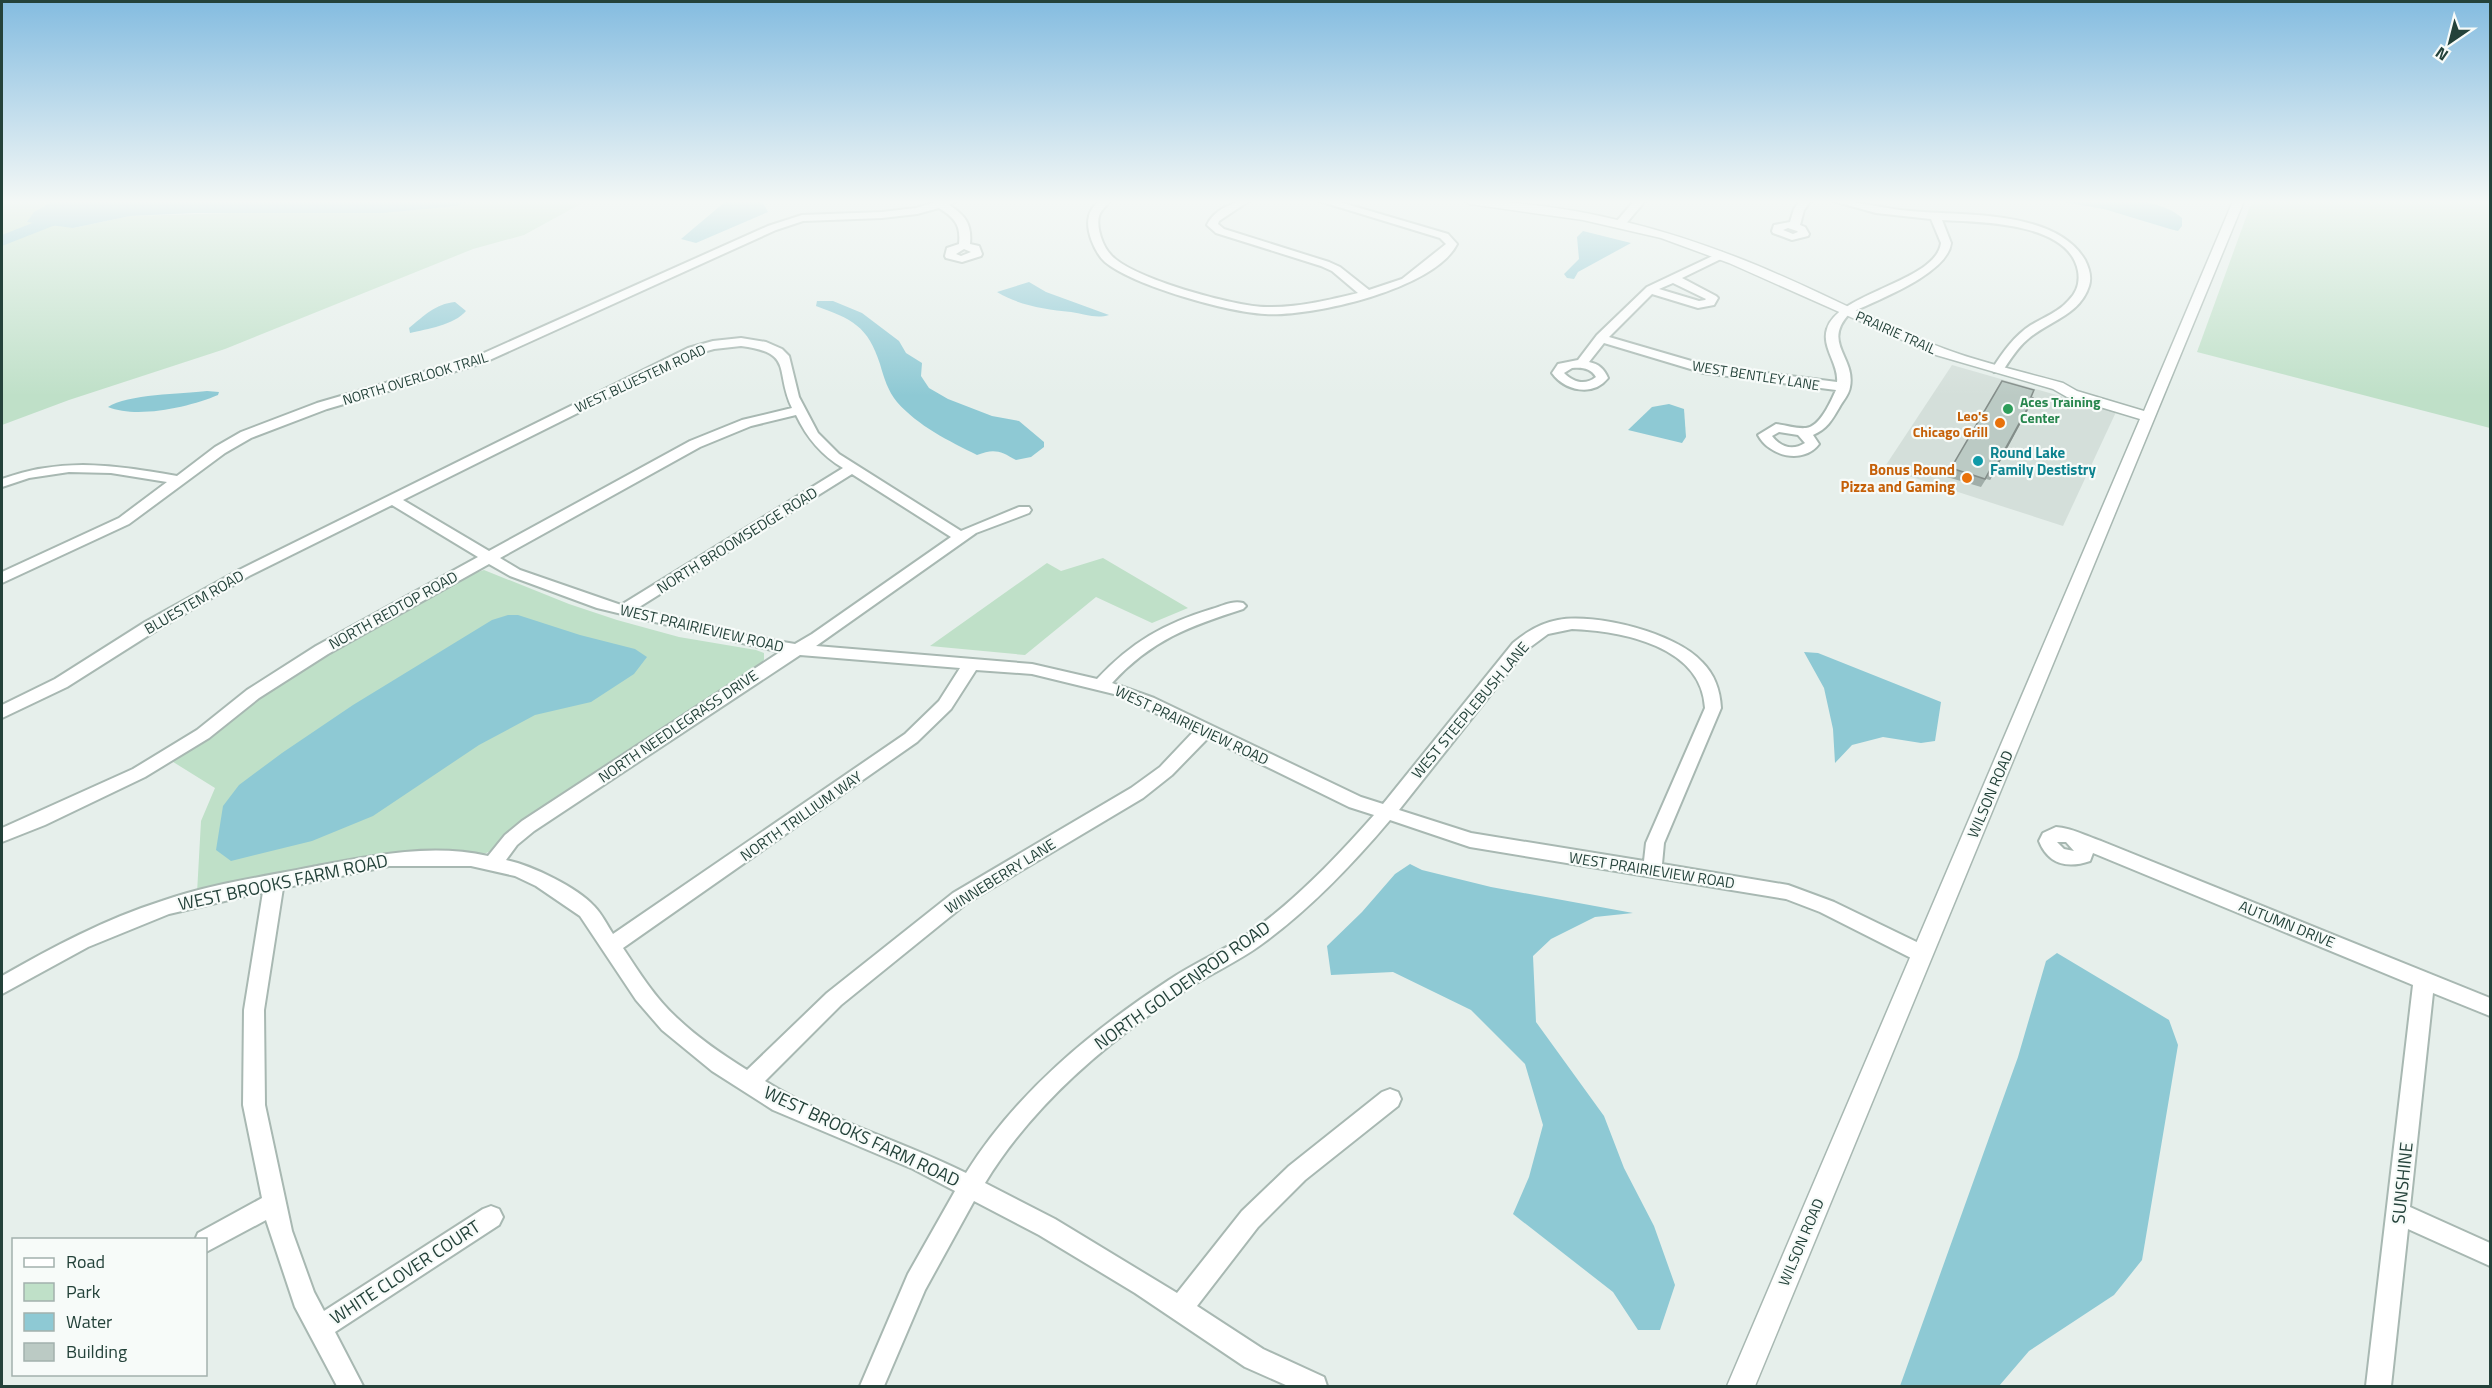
<svg xmlns="http://www.w3.org/2000/svg" width="2492" height="1388" font-family="'Titillium Web',sans-serif">
<rect width="100%" height="100%" fill="#e6efeb"/>
<path fill="#d4dfda" d="M1952 365 2116 412 2063 526 1884 468Z"/>
<g fill="#bfe0c8">
<path d="M2 201H53L34 212 73 228 130 216 457 206 468 201H586L524 235 473 249 225 349 69 400 2 425Z"/>
<path d="M2252 201H2490V428L2197 352Z"/>
<path d="M1103 558 1188 608 1152 623 1096 597 1025 655 930 646 1047 563 1061 571Z"/>
<path d="M484 570 569 604 617 620 679 637 756 650 764 653V660L758 667 493 850 484 854 432 850 391 854 197 893 201 821 215 788 170 760 274 686 310 662 466 576Z"/>
</g>
<g fill="#8ec9d4">
<path d="M53 201H468L457 206 382 213H195L130 216 73 228 27 222 34 212Z"/>
<path d="M726 201H762L768 212 696 243 681 239Z"/>
<path d="M2057 201C2095 201 2153 192 2182 218V226L2178 231 2170 229 2104 209Z"/>
<path d="M1583 231 1631 243 1578 272 1574 279 1567 278 1564 274 1579 259 1577 237Z"/>
<path d="M1029 282 1046 292 1109 315C1096 319 1084 314 1071 312 1045 309 1020 306 997 292Z"/>
<path d="M817 301H833L862 313 899 341 906 353 922 363 921 376 929 388 948 399 992 416 1019 421 1044 442V447L1031 457 1016 460C1001 451 994 448 977 455 949 441 918 426 897 402 888 391 884 378 880 364 868 326 852 319 816 306Z"/>
<path d="M455 302 466 311C454 325 427 329 410 333L409 328C424 316 435 304 455 302Z"/>
<path d="M207 391 219 392 218 395C190 407 137 419 108 407 127 394 182 394 207 391Z"/>
<path d="M1669 404 1684 409 1686 437 1682 443 1628 430 1652 407Z"/>
<path d="M508 615H518L580 635 635 649 647 657 634 674 591 702 535 715 479 745 373 816 312 841 231 861 216 850 223 806 239 785 282 753 353 705 492 620Z"/>
<path d="M1804 652 1818 653 1941 702 1935 741 1921 743 1883 737 1852 745 1835 763 1833 729 1824 688Z"/>
<path d="M1410 864 1422 870 1491 887 1633 913 1595 917 1551 939 1533 956 1536 1022 1604 1116 1624 1168 1654 1226 1675 1285 1660 1330H1638L1613 1292 1513 1214 1529 1177 1543 1125 1525 1064 1471 1010 1393 972 1331 975 1327 946 1362 912 1395 874Z"/>
<path d="M2057 953 2169 1020 2178 1045 2142 1260 2114 1295 2029 1351 1999 1386H1900L2018 1057 2046 961Z"/>
</g>
<g fill="none" stroke-linecap="round" stroke-linejoin="round">
<path fill="#8ec9d4" fill-rule="evenodd" d="M88 201H111L109 204 2 246V235Z"/>
<defs>
<g id="minor">
<path d="M940 201H957L949 205C965 215 972 224 970 244L979 246 982 254 981 256 962 262 946 258 945 256 947 248 959 244C961 225 955 218 939 208L917 214 882 218 803 221 776 230 483 363 327 409 251 438 225 453 129 524 2 583V572L119 518 167 482 111 473 69 472 29 478 2 487V479C64 457 113 465 177 476L215 447 241 432 317 403 475 357 768 226 802 215 882 212 916 208ZM964 249 971 252 961 256 956 254Z"/>
<path d="M1099 201H1110C1106 206 1101 210 1099 216 1096 228 1103 247 1111 255 1131 278 1235 307 1267 307 1297 308 1329 300 1358 293L1332 271 1321 266 1216 233 1207 225C1214 210 1233 201 1249 201L1219 221 1218 224 1224 229 1329 262 1340 267 1369 290 1402 279 1446 244 1440 238 1319 201H1336L1448 234 1457 244C1435 289 1312 317 1265 314 1228 312 1134 286 1105 262 1095 253 1085 230 1089 216 1090 210 1095 205 1099 201Z"/>
<path d="M1634 201H1645L1624 226H1616V222Z"/>
<path d="M1800 201H1811L1804 210 1800 225 1805 227 1809 234 1808 236 1792 240 1773 233 1772 231 1774 225 1790 222 1794 209ZM1788 228 1797 231 1798 232 1793 234 1783 230Z"/>
<path d="M1833 201C1859 201 1884 209 1910 211 1962 216 2055 209 2085 260 2089 268 2092 277 2089 286 2080 315 2049 321 2028 339 2017 348 2010 360 2002 372H1994L1992 369C2003 352 2014 336 2031 325 2044 317 2059 312 2069 300 2077 292 2080 282 2078 271 2069 222 1980 222 1942 220L1951 243C1948 274 1875 301 1850 313 1821 343 1856 357 1850 387 1849 395 1842 402 1839 408 1832 420 1827 429 1813 435L1819 444C1803 465 1769 456 1758 435L1776 424C1785 425 1797 429 1806 428 1820 427 1831 401 1836 390L1704 373 1604 343 1589 362C1599 364 1604 369 1608 378 1593 397 1565 391 1552 373L1558 364 1578 360 1597 335 1647 287 1721 252 1726 255 1725 257 1682 278 1716 296 1718 298 1714 305 1698 308 1652 294 1609 337 1705 365 1837 382C1839 364 1821 347 1827 329 1838 292 1936 282 1941 243L1931 219 1876 213ZM1673 283 1706 299 1705 300 1699 301 1659 289ZM1572 368C1582 367 1591 368 1596 377 1585 386 1573 382 1564 373ZM1779 432 1798 435 1805 443C1793 451 1780 447 1772 436Z"/>
<path d="M741 338 766 342 782 349 789 356 799 397 818 433 839 454 961 531 1019 507H1029L1031 510 1029 513 976 533 816 646 1032 664 1097 679C1132 642 1163 624 1212 609 1222 606 1233 600 1243 603L1246 606 1243 609C1190 626 1151 640 1112 683L1154 698 1361 797 1383 804 1513 643C1526 632 1541 623 1558 620 1596 613 1676 633 1702 662 1715 675 1720 690 1721 708L1664 843 1662 864 1788 885 1834 902 1929 948 1932 954 1929 960 1922 962 1915 960 1820 912 1786 899 1470 847 1390 820C1352 865 1310 909 1262 944 1238 962 1209 974 1184 991 1108 1041 1033 1104 985 1183L1055 1219 1177 1293 1242 1211 1289 1166 1382 1092 1390 1089 1398 1092 1401 1099 1398 1106 1305 1180 1258 1227 1197 1306 1263 1349 1324 1377 1327 1386H1288L1245 1367 1135 1293 1039 1235 974 1201 925 1290 884 1386H860L908 1274 955 1191 913 1169 773 1110 712 1071 662 1030 636 1000 580 916 536 886 515 876 471 866H389L283 888 264 1010 265 1105 292 1231 314 1292 324 1311 483 1209 491 1206 499 1209 503 1217 499 1225 335 1332 363 1386H337L295 1307 266 1220 206 1252V1240H195L198 1233 262 1198 243 1105 244 1010 263 892 169 914 88 947 2 994V976C53 947 105 919 162 901 210 884 262 877 312 867 370 856 430 843 488 856L505 835 522 821 780 652 597 608 510 576 489 564 328 654 259 698 209 738 145 777 45 825 2 842V828L133 769 197 730 247 690 316 646 478 557 392 505 249 576 157 630 67 687 2 718V705L55 679 145 622 239 570 688 348 713 341ZM741 346C795 353 774 370 792 408L742 420 690 441 489 551 403 500 696 354 714 349ZM796 415C807 438 821 455 843 468L621 605 520 570 500 558 700 447 751 426ZM852 474 951 537 812 634 795 644 753 637 636 609ZM1572 629C1622 631 1702 646 1705 708L1646 843 1644 861 1471 833 1399 810 1525 651 1548 634ZM800 655 960 668 939 701 905 734 613 934C607 925 602 914 594 906 577 887 531 865 506 860L517 845 534 831ZM976 670 1032 674 1114 694 1194 731 1160 767 1131 788 953 893 827 993 747 1070C723 1055 698 1038 677 1018 655 998 639 972 623 948L917 742 951 709ZM1208 738 1349 807 1374 815C1336 858 1295 901 1248 934 1223 951 1194 963 1169 980 1091 1031 1016 1093 966 1173 900 1140 827 1120 765 1081L841 1005 967 903 1143 798 1172 775Z"/>
<path d="M2056 827C2072 828 2086 836 2101 841L2490 998V1016L2433 993 2410 1207 2490 1243V1266L2408 1229 2391 1386H2366L2413 985 2093 853 2090 861C2067 869 2048 864 2039 841L2043 833ZM2057 842H2066L2074 851 2064 849Z"/>
</g>
<path id="tertiary" d="M1465 201C1556 201 1651 224 1736 257 1807 284 1874 322 1945 349 1982 363 2024 372 2063 383L2077 391 2144 411 2233 201H2244L1755 1386H1727L2140 419 2067 397 2053 389 1936 355 1729 263 1661 238 1583 220 1470 204Z"/>
</defs>
<use href="#minor" stroke="#a8b8b2" stroke-width="4"/>
<use href="#tertiary" stroke="#a8b8b2" stroke-width="3"/>
<use href="#minor" fill="#fff" fill-rule="evenodd"/>
<use href="#tertiary" fill="#fff" fill-rule="evenodd"/>
</g>
<path fill="#a1aea9" d="M2034 390 2031 397 2033 398 2030 406 1990 480 1986 479 1981 487 1947 477 1951 468Z"/>
<path fill="#838d89" d="M2033 398 2030 406 1990 480 1993 471Z"/>
<path fill="#bbcac4" stroke="#838d89" stroke-width="1.5" d="M2002 381 2034 390 2031 397 2033 398 1993 471 1990 470 1985 479 1951 468Z"/>
<linearGradient id="sky" x2="0" y2="1"><stop stop-color="#84bce0"/><stop offset="0.51" stop-color="#f4f8f6"/><stop offset="1" stop-color="#f4f8f6" stop-opacity="0"/></linearGradient>
<rect width="2492" height="396" fill="url(#sky)"/>
<circle fill="#2e9e5b" stroke="#f7fbf9" stroke-width="2" cx="2008" cy="409" r="6"/>
<g fill="#e8710a" stroke="#f7fbf9" stroke-width="2">
<circle cx="2000" cy="423" r="6"/>
<circle cx="1967" cy="478" r="6"/>
</g>
<circle fill="#0f9aa8" stroke="#f7fbf9" stroke-width="2" cx="1978" cy="461" r="6"/>
<g text-anchor="middle" dominant-baseline="central" stroke-width="4.5" stroke-linejoin="round" paint-order="stroke">
<g font-size="14" fill="#24423a" stroke="#f7fbf9">
<text transform="translate(1896 332) rotate(24)">PRAIRIE TRAIL</text>
<text transform="translate(1756 375) rotate(9)">WEST BENTLEY LANE</text>
<text transform="translate(415 378) rotate(-17)">NORTH OVERLOOK TRAIL</text>
<text transform="translate(640 378) rotate(-25)">WEST BLUESTEM ROAD</text>
</g>
<g font-size="14" font-weight="bold" fill="#27864d" stroke="#f7fbf9" text-anchor="start">
<text x="2020" y="401">Aces Training<tspan x="2020" dy="16">Center</tspan></text>
</g>
<g font-size="14" font-weight="bold" fill="#c56008" stroke="#f7fbf9" text-anchor="end">
<text x="1988" y="415">Leo's<tspan x="1988" dy="16">Chicago Grill</tspan></text>
</g>
<g font-size="15" font-weight="bold" fill="#0d838f" stroke="#f7fbf9" text-anchor="start">
<text x="1990" y="452">Round Lake<tspan x="1990" dy="17">Family Destistry</tspan></text>
</g>
<g font-size="15" font-weight="bold" fill="#c56008" stroke="#f7fbf9" text-anchor="end">
<text x="1955" y="469">Bonus Round<tspan x="1955" dy="17">Pizza and Gaming</tspan></text>
</g>
<g font-size="15" fill="#24423a" stroke="#f7fbf9">
<text transform="translate(737 540) rotate(-32)">NORTH BROOMSEDGE ROAD</text>
<text transform="translate(194 602) rotate(-30)">BLUESTEM ROAD</text>
<text transform="translate(393 610) rotate(-29)">NORTH REDTOP ROAD</text>
<text transform="translate(702 628) rotate(13)">WEST PRAIRIEVIEW ROAD</text>
<text transform="translate(1470 710) rotate(-50)">WEST STEEPLEBUSH LANE</text>
<text transform="translate(1192 725) rotate(25)">WEST PRAIRIEVIEW ROAD</text>
<text transform="translate(678 726) rotate(-34)">NORTH NEEDLEGRASS DRIVE</text>
<text transform="translate(1990 794) rotate(-67)">WILSON ROAD</text>
<text transform="translate(801 816) rotate(-35)">NORTH TRILLIUM WAY</text>
<text transform="translate(1652 870) rotate(9)">WEST PRAIRIEVIEW ROAD</text>
<text transform="translate(1000 876) rotate(-32)">WINNEBERRY LANE</text>
<text transform="translate(2287 924) rotate(22)">AUTUMN DRIVE</text>
<text transform="translate(1801 1242) rotate(-67)">WILSON ROAD</text>
</g>
<g font-size="18" fill="#24423a" stroke="#f7fbf9">
<text transform="translate(283 882) rotate(-12)">WEST BROOKS FARM ROAD</text>
<text transform="translate(1182 985) rotate(-35)">NORTH GOLDENROD ROAD</text>
<text transform="translate(862 1136) rotate(25)">WEST BROOKS FARM ROAD</text>
<text transform="translate(2402 1183) rotate(-84)">SUNSHINE</text>
<text transform="translate(405 1272) rotate(-33)">WHITE CLOVER COURT</text>
</g>
</g>
<rect width="2492" height="1388" fill="none" stroke="#24423a" stroke-width="6"/>
<rect x="12" y="1238" width="195" height="138" fill="#f7fbf9" stroke="#a3b1ad" stroke-width="1.5"/>
<rect x="24" y="1258" width="30" height="9" fill="#ffffff" stroke="#a3b1ad" stroke-width="1.5"/>
<text x="66" y="1268" font-size="18" fill="#24423a">Road</text>
<rect x="24" y="1283" width="30" height="18" fill="#bfe0c8" stroke="#a3b1ad" stroke-width="1.5"/>
<text x="66" y="1298" font-size="18" fill="#24423a">Park</text>
<rect x="24" y="1313" width="30" height="18" fill="#8ec9d4" stroke="#a3b1ad" stroke-width="1.5"/>
<text x="66" y="1328" font-size="18" fill="#24423a">Water</text>
<rect x="24" y="1343" width="30" height="18" fill="#bbcac4" stroke="#a3b1ad" stroke-width="1.5"/>
<text x="66" y="1358" font-size="18" fill="#24423a">Building</text>
<g transform="translate(2450 42) rotate(215)" stroke="#f7fbf9" stroke-width="4.5" paint-order="stroke">
<path d="M0-4.5L10 22L0 15L-10 22Z" fill="#24423a"/>
<text y="-9" font-size="16" font-weight="bold" text-anchor="middle" fill="#24423a">N</text>
</g>
</svg>
